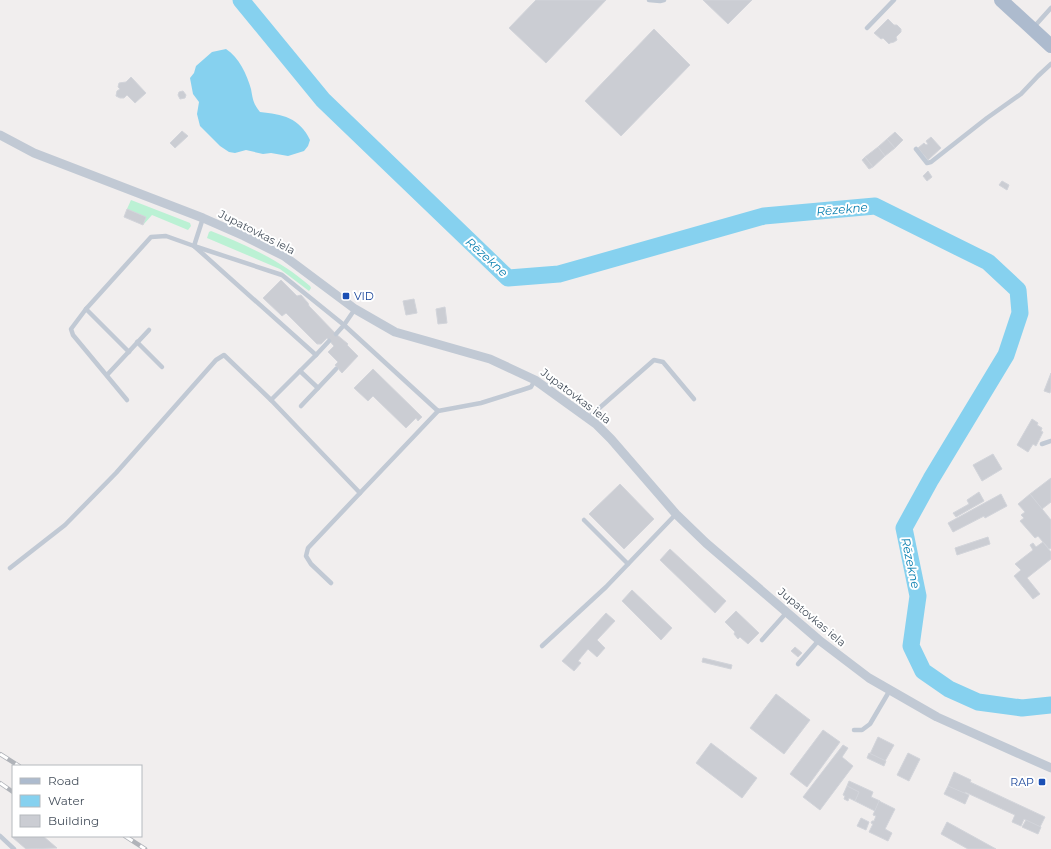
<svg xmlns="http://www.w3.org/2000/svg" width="1051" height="849" font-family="Montserrat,sans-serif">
<rect width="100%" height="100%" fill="#f1eeee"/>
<g fill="#bbf1d4">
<path d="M131 200 185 221 190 223 191 226 188 230 152 215 143 225 146 217 127 209Z"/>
<path d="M211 231C248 246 280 260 310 286L311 288 309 291 280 269 207 238 209 232Z"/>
</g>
<path fill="#86d1ef" d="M226 49C239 57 247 75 251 89 253 100 253 103 260 112 282 114 300 118 310 140L308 146 304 151 288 156 271 153 263 154 246 150 235 153 229 152 220 146 200 126 197 114 199 102 193 94 190 78 194 73 196 66 212 52Z"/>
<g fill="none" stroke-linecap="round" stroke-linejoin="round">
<path stroke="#86d1ef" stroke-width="17" d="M241 0 323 100 508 278 559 274 764 216 875 206 988 262 1018 290 1020 313 1006 355 931 479 904 528 918 596 911 646 923 671 949 689 978 702 1022 708 1051 705"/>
</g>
<g fill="#cbcdd3" stroke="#d2d4da">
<path d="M536 0H606L546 63 509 28Z"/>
<path d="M703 0H752L728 24Z"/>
<path d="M888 19 894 25H897L901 29V32L896 37 897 40 894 42 890 43 889 44 883 38 881 39 874 33Z"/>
<path d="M654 29 690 65 621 136 585 101Z"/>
<path d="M131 77 146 93 135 103 127 95 124 98H120L116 96 117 91 120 89 118 87 119 83 126 82Z"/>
<path d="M183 91 186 95 185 98 180 99 178 95 179 92Z"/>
<path d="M182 131 188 136 175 148 170 143Z"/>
<path d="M895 132 903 140 895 148 887 139Z"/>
<path d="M931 137 941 148 928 160 918 148 924 143 926 145 928 144 926 141Z"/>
<path d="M887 139 895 148 885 156 878 147Z"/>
<path d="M878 147 885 156 873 167 865 157Z"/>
<path d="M865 157 873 167 869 169 862 160Z"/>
<path d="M928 171 932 177 927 181 923 176Z"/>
<path d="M1002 181 1009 185 1007 190 999 185Z"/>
<path d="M127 209 146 217 143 225 124 217Z"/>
<path d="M281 280 297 296 301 295 308 303 309 306 336 334 348 344 347 345 358 356 342 373 335 365 338 362 328 352 334 346 327 338 321 344H317L286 313 282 316 263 298Z"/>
<path d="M414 299 417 313 406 315 403 301Z"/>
<path d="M445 307 447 323 438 324 436 309Z"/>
<path d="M373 369 422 417 418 421 416 418 406 428 373 396 368 401 354 388Z"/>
<path d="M1051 373V389L1050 393 1044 391Z"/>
<path d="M1032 419 1038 423 1037 425 1042 428 1041 431 1043 432 1036 446 1033 444 1028 452 1017 445Z"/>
<path d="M993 454 1002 469 982 481 973 465Z"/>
<path d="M1051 478V502L1042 509 1030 494Z"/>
<path d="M620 484 654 519 624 549 589 514Z"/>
<path d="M979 492 984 501 956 517 953 513 969 504 967 500Z"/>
<path d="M1001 494 1007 506 985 518 984 516 953 532 948 523Z"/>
<path d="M1030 494 1051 520V548L1049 549 1038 536 1035 538 1020 521 1024 518 1021 515 1025 512 1018 504Z"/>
<path d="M988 537 990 544 957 555 955 548Z"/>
<path d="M1043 542 1051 552V559L1027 578 1040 594 1033 599 1014 576 1021 570 1015 564 1033 550 1030 545 1033 543 1036 547Z"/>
<path d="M670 549 726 601 715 613 660 560Z"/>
<path d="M632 590 672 628 661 640 622 601Z"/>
<path d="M736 611 759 633 748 644 740 637 738 639 734 634 735 632 725 622Z"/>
<path d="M606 613 615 621 597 640 605 648 597 657 588 649 578 661 581 663 574 671 562 661Z"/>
<path d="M795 647 802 653 798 657 791 651Z"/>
<path d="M703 658 732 665 731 669 702 662Z"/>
<path d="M776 694 810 720 784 754 750 728Z"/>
<path d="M823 730 840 742 807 787 790 774Z"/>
<path d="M878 737 894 745 885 761 870 754Z"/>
<path d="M711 743 757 778 742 798 696 763Z"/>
<path d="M843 745 848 748 842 757 853 766 820 810 803 797Z"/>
<path d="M869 753 886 761 884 766 867 758Z"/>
<path d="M908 753 920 759 909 781 897 775Z"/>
<path d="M954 772 971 780 970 782 1045 817 1040 827 1024 819 1021 826 1012 822 1015 815 965 792V794L948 786Z"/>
<path d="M849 781 873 792 871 797 880 801 875 811 855 801 859 792 847 786Z"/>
<path d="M847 786 859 792 855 801 849 798 848 801 844 799 845 796 843 795Z"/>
<path d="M948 786 969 795 965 804 944 794Z"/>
<path d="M879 801 895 809 885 829 892 833 888 841 869 832 873 824 871 823 872 821H874L876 816 873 815Z"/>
<path d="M861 818 869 822 866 830 857 826Z"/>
<path d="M1026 820 1041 827 1038 834 1022 827Z"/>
<path d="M947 822 996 849H968L941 834Z"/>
<path d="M13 835V836H43L57 848 26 849 12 837Z"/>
</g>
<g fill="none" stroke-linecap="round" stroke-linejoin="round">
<g stroke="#c1c9d4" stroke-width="4.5">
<path d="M649 0 660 1 664 0"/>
<path d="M867 28 894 0"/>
<path d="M1033 28 1051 8"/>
<path d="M916 149 927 163 931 162 987 118 1021 94 1038 76 1051 64"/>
<path d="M203 218 194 246 282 275 344 325 336 334"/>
<path d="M86 309 71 329 73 335 127 400"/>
<path d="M355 309 344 325 438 411 481 403 522 390 531 387 535 380"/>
<path d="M137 342 162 367"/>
<path d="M316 355 329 341"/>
<path d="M300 371 318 388"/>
<path d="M107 375 149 330"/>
<path d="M271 400 360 493 308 548 306 556 311 564 331 583"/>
<path d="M301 406 336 369"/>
<path d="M588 418 654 360 663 362 694 399"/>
<path d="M1042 444 1051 441"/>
<path d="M360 493 438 411"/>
<path d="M584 520 628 564"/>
<path d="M10 568 65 525 116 473 216 360 224 355 271 400 316 355 194 246 166 236 151 237 86 309 129 352"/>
<path d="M762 640 787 612"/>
<path d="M542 646 606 587 676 514"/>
<path d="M798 664 819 640"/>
<path d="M854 730H862L870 724 890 690"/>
<path d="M0 836 14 849"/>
</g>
<path stroke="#c1c9d4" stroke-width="9" d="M0 135 34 153 203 218 244 236 284 256 355 309 395 332 490 359 535 380 596 424 611 439 676 514 706 543 819 640 869 678 937 717 1051 768"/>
<path stroke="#adbbce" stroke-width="14" d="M1001 0 1051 46"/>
<defs>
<g id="rail">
<path d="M0 754 19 766"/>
<path d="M0 783 13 792"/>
<path d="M125 836 145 849"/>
</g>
</defs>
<use href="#rail" stroke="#b0b3b9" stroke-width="4.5"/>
<use href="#rail" stroke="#fff" stroke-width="3" stroke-dasharray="9" stroke-linecap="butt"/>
</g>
<g fill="#1a4fb4" stroke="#fff" stroke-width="1.5">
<rect x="342" y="292" width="8" height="8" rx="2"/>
<rect x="1038" y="778" width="8" height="8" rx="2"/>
</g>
<g text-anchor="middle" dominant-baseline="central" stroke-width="4" stroke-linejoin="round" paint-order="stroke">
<g font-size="11" fill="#46505c" stroke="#fff">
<text transform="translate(257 232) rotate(27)">Jupatovkas iela</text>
<text transform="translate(576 396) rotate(37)">Jupatovkas iela</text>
<text transform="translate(812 617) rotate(40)">Jupatovkas iela</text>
</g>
<g font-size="11" fill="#164399" stroke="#fff" text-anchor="start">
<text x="354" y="296">VID</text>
<text x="1034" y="782" text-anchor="end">RAP</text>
</g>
<g font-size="12" font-style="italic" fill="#077eaf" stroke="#fff">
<text transform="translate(842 209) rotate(-5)">Rēzekne</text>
<text transform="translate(487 257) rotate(42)">Rēzekne</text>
<text transform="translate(911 563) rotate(78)">Rēzekne</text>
</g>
</g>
<rect x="12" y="765" width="130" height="72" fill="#ffffff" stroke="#b5b9be"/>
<rect x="20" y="778" width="20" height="6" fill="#adbbce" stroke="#b5b9be"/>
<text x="48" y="785" font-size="12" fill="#46505c">Road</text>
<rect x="20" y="795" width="20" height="12" fill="#86d1ef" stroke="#b5b9be"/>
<text x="48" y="805" font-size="12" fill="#46505c">Water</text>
<rect x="20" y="815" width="20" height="12" fill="#cbcdd3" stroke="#b5b9be"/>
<text x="48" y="825" font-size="12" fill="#46505c">Building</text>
</svg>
